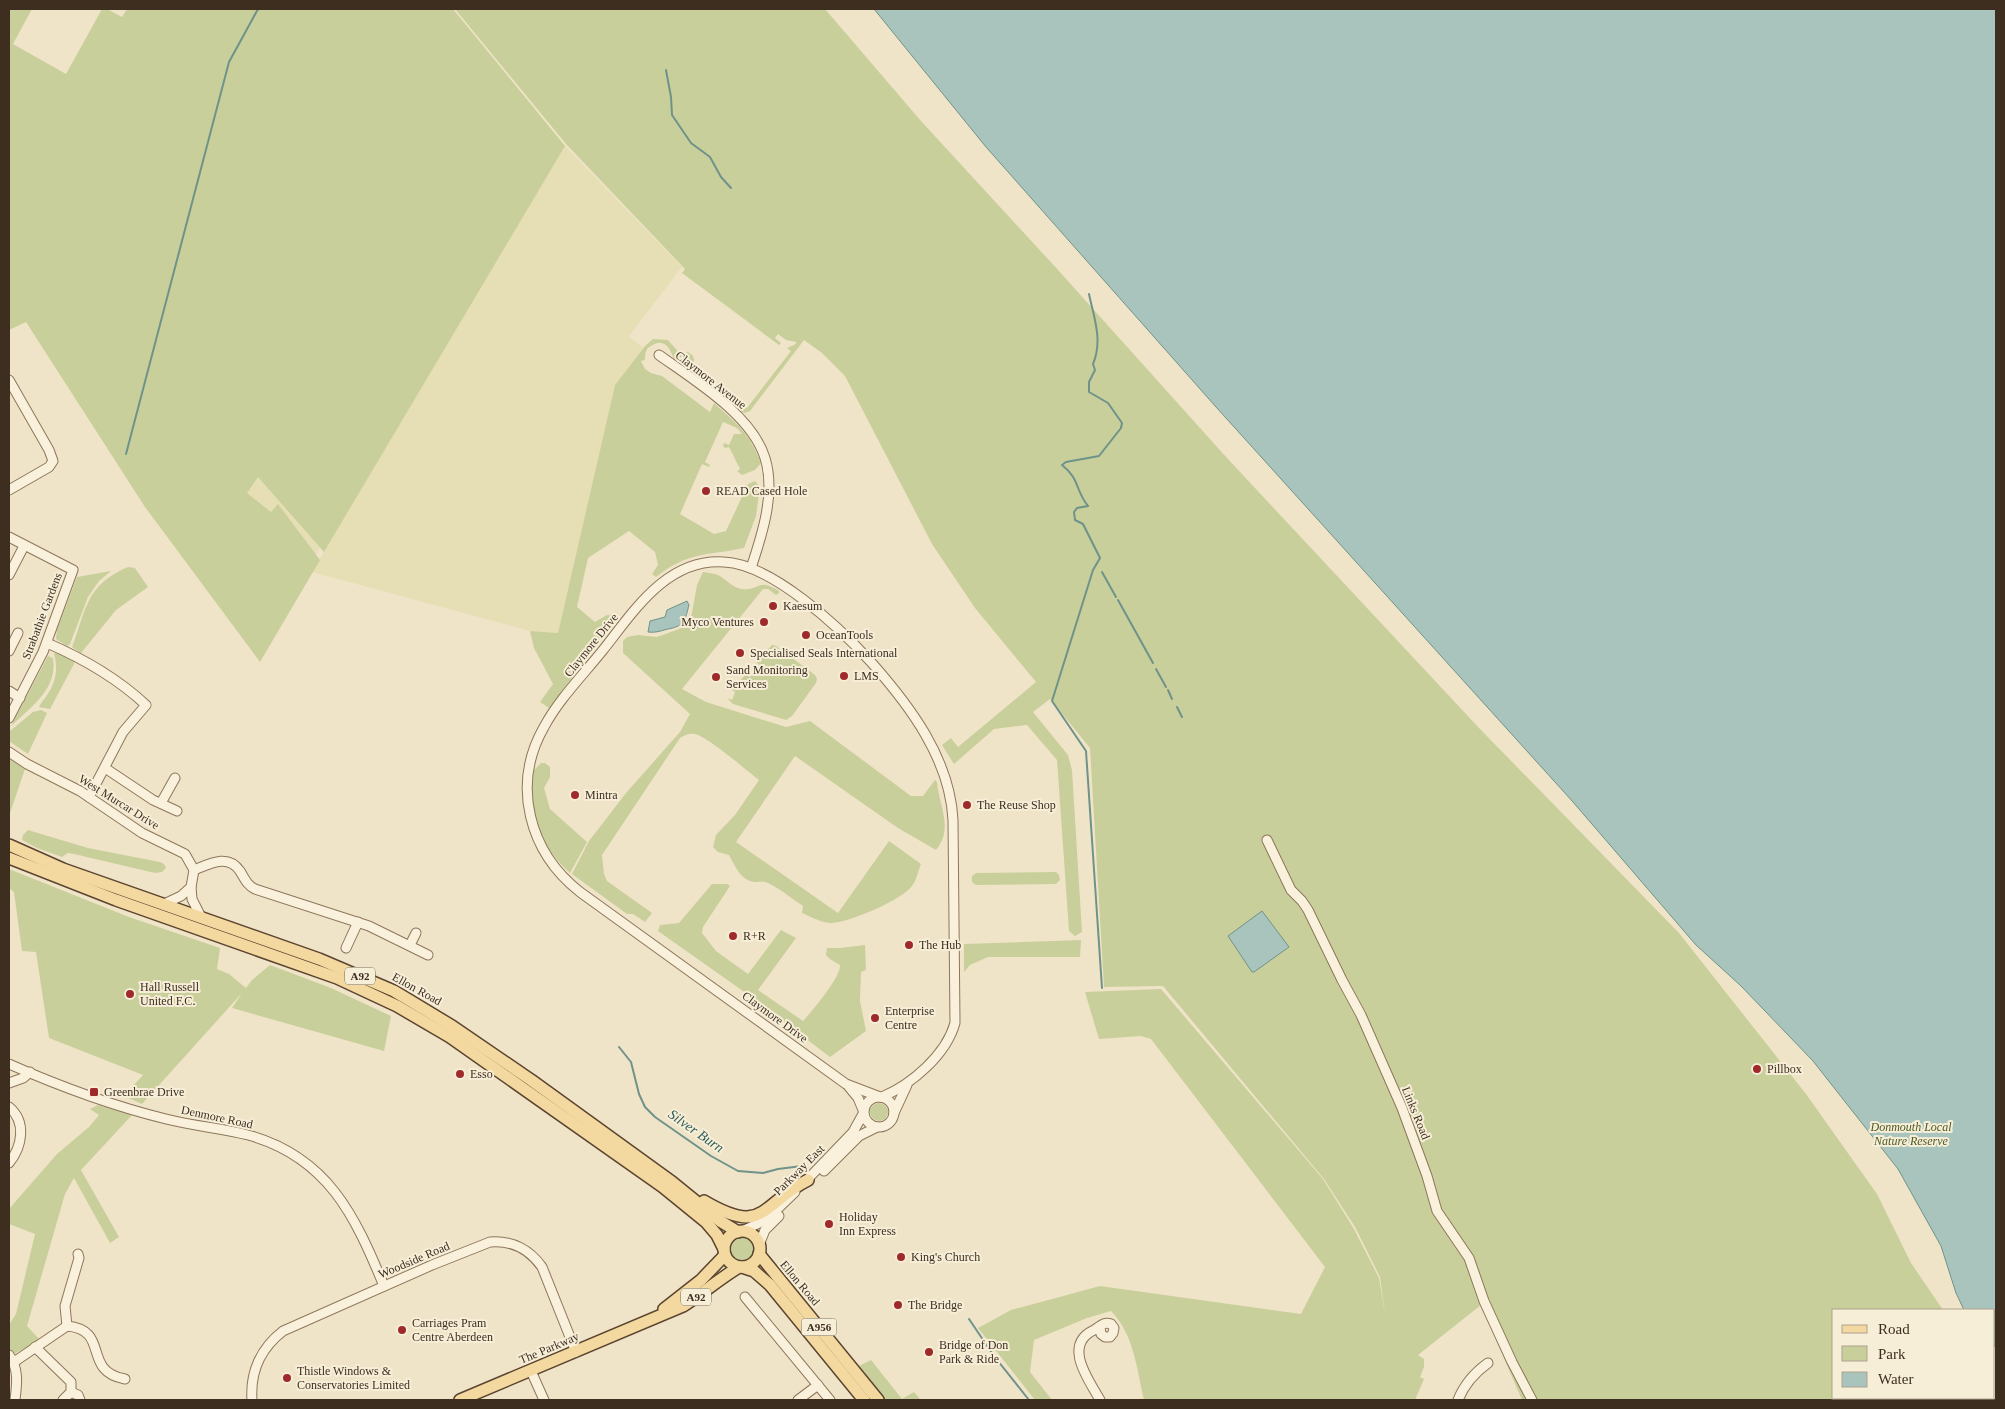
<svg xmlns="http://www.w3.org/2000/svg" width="2005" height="1409" font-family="'Times New Roman',serif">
<rect width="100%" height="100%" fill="#f0e4c8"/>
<path fill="#e6deb5" d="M453 9 565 146 682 267 629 336 643 348 615 385 558 633 530 631 312 572 524 213 255 654 133 469Z"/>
<g fill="#c9cf9b">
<path d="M9 9H32L13 44 66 74 102 9H107L122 17 127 9H453L565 146 324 552 258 477 247 493 271 512 278 504 320 560 260 662 145 507 26 322 9 330Z"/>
<path d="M455 9H825L921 121 1059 271 1227 458 1480 729 1679 933 1806 1094 1877 1194 1911 1263 1943 1310H1834V1398H1979V1400H1522L1481 1305 1418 1355 1424 1359V1367L1420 1377 1424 1379 1415 1400H1144C1137 1370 1134 1334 1111 1311L1087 1318 1034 1340 1030 1372 1052 1400H1035L978 1328 1011 1310 1100 1286 1301 1314 1325 1267 1151 1039 1141 1036 1099 1039 1085 992 1161 989 1323 1179 1354 1229 1379 1278 1385 1314 1380 1277 1355 1227 1324 1179 1163 986 1104 987 1090 748 1050 699 1033 712 1068 755 1072 770 1082 932 1075 936 1069 931 1057 760 1027 725 994 729 954 764 942 745 951 738 958 747 1036 682 975 608 932 544 845 376 822 353 804 340 750 411 744 413 731 403 734 399 747 408 791 351 787 348 796 344V342L786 340 778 334 775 338 781 343 779 345 682 273 685 269 566 144Z"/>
<path d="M653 339 668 340 681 355 688 352 693 356 694 360 691 368 687 369C683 366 676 363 674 359 670 349 665 337 651 346 645 349 645 354 645 360L641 361 645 369 651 373 662 376 710 412 714 403C738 425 749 432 761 463L755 470 742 475 737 471 740 469 729 447 725 448 723 446 724 443 729 445 734 434H742L737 428 723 422 705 462 710 465 709 467 702 464 680 514 714 534 726 531 748 484 755 481 760 487 756 516 744 548C707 556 689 551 656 577L652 574 658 565 655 552 629 531 588 558 577 607 595 622 607 615 619 616 549 708 540 702 553 684 534 648 530 631 558 633 615 385 645 346Z"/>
<path d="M128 567 135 568 148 587 116 610 81 653 72 647C87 608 85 586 128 567Z"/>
<path d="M111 571 99 581 88 597 70 644 67 646 56 639 57 630 77 577Z"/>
<path d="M703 572C708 573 713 573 718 575 726 579 733 588 742 589 760 591 757 577 779 591V593L776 595 768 589H763L682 689 706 702 786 727 810 721 911 796H923L935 780 937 782C939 806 954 828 936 850L898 828 795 756 736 842 838 913 889 841 921 864C918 870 917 880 912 886 902 900 850 922 832 923 822 923 811 917 802 913L803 906C792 899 782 890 770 884 764 881 762 882 755 882 741 881 735 866 729 855L718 852 713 847 716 835 735 815 759 780C746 770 708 737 695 734 689 733 685 735 680 738L602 855 604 874 607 881 652 913 645 922 633 914H627L572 874 589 841 626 793 680 732 690 714 623 653V641L627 637 638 635 657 637 679 629 691 618 697 585Z"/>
<path d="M772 645 776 646 815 675 817 679 816 683 792 716 786 720 733 704 727 698 732 700 735 692 732 690 746 674 750 677 760 666 756 662Z"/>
<path d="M56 652 74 660V664L50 709 39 707C40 704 42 702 45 698 55 685 59 670 54 654Z"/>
<path d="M48 656 53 658C58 689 31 707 11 726Z"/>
<path d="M41 710 47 713 28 754 9 741V732L33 712Z"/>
<path d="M9 758 25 769 9 816Z"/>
<path d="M541 763H545L550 767V777L544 788 550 809 587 842 570 873C537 842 531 818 532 772Z"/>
<path d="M28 830 88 848 160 862 164 864 166 868 162 872 155 873 74 854 68 853 62 857 37 848 22 840 23 835Z"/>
<path d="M9 869 129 917 220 948 217 969 229 974 246 988 252 980 270 965 331 988 391 1016 384 1051 232 1008 242 993 142 1104 124 1096 143 1075 49 1038 36 952 22 951 14 892 9 888Z"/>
<path d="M1056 872 1059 875 1060 880 1056 884 976 885 972 882V876L976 873Z"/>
<path d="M712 884H727L730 886 703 927 702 933 716 951 748 974 781 930 796 938 758 990 803 1021C812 1011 841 977 840 965L830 959 826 955 827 948H840L865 945 866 970 861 972 860 1001 866 1031 830 1057 750 996 658 931 660 925 679 923Z"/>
<path d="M1081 940 1080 957H988L970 965 964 972V944Z"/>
<circle cx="879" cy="1112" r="9"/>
<path d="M98 1105 132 1115 81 1170 119 1237 110 1243 74 1178 65 1194 27 1326 40 1340 14 1354 9 1349V1325L16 1314 35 1234 9 1224V1209L57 1154 89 1127 99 1115 90 1109Z"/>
<circle cx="742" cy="1250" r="13"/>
<path d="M871 1360 902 1399 914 1392 921 1400H885L857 1367Z"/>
</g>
<g fill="#a9c4bc" stroke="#6f938a">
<path d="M874 9H1996V1348L1994 1346V1310H1964L1956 1293 1941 1246 1898 1169 1813 1061 1741 986 1696 945 1573 802 1216 407 986 147Z"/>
<path d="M687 601 689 605C685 620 685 626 668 629 660 631 656 633 648 632L650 621 665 617 667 610Z"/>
<path d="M1262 911 1289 947 1254 972H1252L1228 936Z"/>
</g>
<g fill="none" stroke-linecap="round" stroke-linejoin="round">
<g stroke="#6f938a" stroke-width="2">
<path d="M666 70 671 97 672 115 691 143 710 157 721 177 731 188"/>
<path d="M1089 294C1094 318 1103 340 1093 364L1095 370 1089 382V392L1108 403 1122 423 1121 428 1099 456 1066 462 1062 465C1080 479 1075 490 1088 506L1077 508 1074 512 1075 520 1083 524 1100 558 1093 570 1052 701 1086 751 1102 988"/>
<path d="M126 454 229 62 258 9"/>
<path d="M1102 572 1116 597"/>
<path d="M1118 600 1153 663"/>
<path d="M1156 669 1166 687"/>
<path d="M1168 690 1172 699"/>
<path d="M1177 707 1182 717"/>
<path d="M619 1047 631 1062 639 1094 645 1107 655 1117 711 1156 738 1171 763 1173 778 1169 802 1166"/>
<path d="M969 1319 994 1356 1029 1400"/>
</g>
<defs>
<g id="minor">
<path d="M659 355C694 380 752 415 765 458 776 493 762 535 751 568"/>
<path d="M9 380 49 450 53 461 49 467 9 490"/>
<path d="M9 537 73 570 43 652 9 718"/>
<path d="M9 575 24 546"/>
<path d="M47 643C82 658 118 679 146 705L123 732 89 797"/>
<path d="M9 651 18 633"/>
<path d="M9 691 20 698"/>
<path d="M9 752 27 764 80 791 142 833 185 854 194 870 191 887 192 899 201 917"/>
<path d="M105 768 153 800 177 811"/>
<path d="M161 803 175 778"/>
<path d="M1267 840 1291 890 1302 901 1308 910 1342 980 1361 1015 1402 1108 1427 1176 1437 1211 1469 1258 1484 1301 1512 1362 1532 1400"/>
<path d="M194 870C209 864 228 853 240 871 245 879 247 885 255 889L369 926 428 955"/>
<path d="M164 904 181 896 191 887"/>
<path d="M410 945 416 933"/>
<path d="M346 948 358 922"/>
<path d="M9 1064C59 1086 113 1106 166 1119 193 1126 221 1128 248 1135 328 1157 355 1216 384 1286"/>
<path d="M9 1083 23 1078 30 1072"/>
<path d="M849 1087 858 1098 863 1110"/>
<circle cx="879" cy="1112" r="15"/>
<path d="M880 1097 846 1084 580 892C529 852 511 785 544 727 559 699 583 675 603 650 634 611 667 558 724 562 772 564 839 627 871 662 910 706 950 759 953 820L955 1023C946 1055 912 1084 882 1097"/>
<path d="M9 1107C27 1122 22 1147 9 1163"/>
<path d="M894 1113 907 1085"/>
<path d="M824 1171 859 1136 877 1127"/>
<path d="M804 1183 853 1132 863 1114"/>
<path d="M742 1231 766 1220 795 1192"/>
<path d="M759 1245 765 1230 779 1216"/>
<path d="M745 1297 830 1400"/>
<path d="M67 1326 65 1306 79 1258 78 1254"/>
<path d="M1100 1327 1101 1334 1105 1337H1110L1113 1333 1114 1328 1111 1324C1103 1321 1100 1327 1094 1330 1062 1345 1089 1380 1100 1400"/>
<path d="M35 1347 71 1382V1392L63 1400"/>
<path d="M9 1355C19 1368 17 1384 15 1400"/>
<path d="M14 1362 67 1326C111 1330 81 1371 125 1379"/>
<path d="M531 1371 544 1400"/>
<path d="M71 1392 78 1395 80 1400"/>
<path d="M252 1400C250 1372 261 1348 283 1331L432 1265 490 1242C512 1240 530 1250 542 1267L576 1352"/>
<path d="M798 1400 818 1385"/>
<path d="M1458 1400C1464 1385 1474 1373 1488 1363"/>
</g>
<g id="major">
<path d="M9 845 63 869 319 959 394 991 452 1026 531 1080 672 1182 720 1221 738 1232"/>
<path d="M9 858 116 900 337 978 397 1006 450 1037 663 1187 706 1222 717 1235 724 1249"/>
<path d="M704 1201C765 1237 760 1204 808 1180"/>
<circle cx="742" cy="1249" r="18"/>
<path d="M759 1254 878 1400"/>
<path d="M742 1267 754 1271 770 1285 864 1400"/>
<path d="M664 1309 701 1280 725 1255"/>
<path d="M460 1400 683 1306C702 1294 719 1279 739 1267"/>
</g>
</defs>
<use href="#minor" stroke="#8d765c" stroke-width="11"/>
<use href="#major" stroke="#5b4430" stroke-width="14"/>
<use href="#minor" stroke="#faf1dc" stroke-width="9"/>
<use href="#major" stroke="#f3d9a0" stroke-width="11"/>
</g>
<g fill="#9e2a2b" stroke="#f7eed8" stroke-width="2">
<circle cx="706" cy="491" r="5"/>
<circle cx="773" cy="606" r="5"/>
<circle cx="764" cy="622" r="5"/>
<circle cx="806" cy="635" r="5"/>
<circle cx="740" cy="653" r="5"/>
<circle cx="844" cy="676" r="5"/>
<circle cx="716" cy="677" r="5"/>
<circle cx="575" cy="795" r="5"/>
<circle cx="967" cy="805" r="5"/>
<circle cx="733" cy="936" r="5"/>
<circle cx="909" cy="945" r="5"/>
<circle cx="130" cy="994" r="5"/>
<circle cx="875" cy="1018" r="5"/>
<circle cx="1757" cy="1069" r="5"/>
<circle cx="460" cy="1074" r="5"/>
<rect x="89" y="1087" width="10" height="10" rx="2.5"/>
<circle cx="829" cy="1224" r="5"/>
<circle cx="901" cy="1257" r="5"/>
<circle cx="898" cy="1305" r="5"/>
<circle cx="402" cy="1330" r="5"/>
<circle cx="929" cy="1352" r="5"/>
<circle cx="287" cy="1378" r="5"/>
</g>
<g text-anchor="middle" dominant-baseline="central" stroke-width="4" stroke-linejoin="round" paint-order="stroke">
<g fill="#f7eed8" stroke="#756857" stroke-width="1">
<rect x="345" y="967.5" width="30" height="17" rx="4"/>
<rect x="681" y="1288.5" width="30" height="17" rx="4"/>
<rect x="801.5" y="1318.5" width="35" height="17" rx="4"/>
</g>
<g font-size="11" font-weight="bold" fill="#3d2e20">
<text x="360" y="976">A92</text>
<text x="696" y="1297">A92</text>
<text x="819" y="1327">A956</text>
</g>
<g font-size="12" fill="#3d2e20" stroke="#f7eed8">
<text transform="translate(711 380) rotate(38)">Claymore Avenue</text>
<text transform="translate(42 616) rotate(-69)">Strabathie Gardens</text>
<text transform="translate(591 645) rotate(-51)">Claymore Drive</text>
<text transform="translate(119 802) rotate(32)">West Murcar Drive</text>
<text transform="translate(417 989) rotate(29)">Ellon Road</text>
<text transform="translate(775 1017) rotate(36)">Claymore Drive</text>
<text transform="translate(1416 1113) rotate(68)">Links Road</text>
<text transform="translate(217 1117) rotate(12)">Denmore Road</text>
<text transform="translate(799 1170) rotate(-45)">Parkway East</text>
<text transform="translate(414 1260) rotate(-23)">Woodside Road</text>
<text transform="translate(800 1283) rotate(50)">Ellon Road</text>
<text transform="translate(549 1348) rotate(-23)">The Parkway</text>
</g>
<g font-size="12" fill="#3d2e20" stroke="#f7eed8" text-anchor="start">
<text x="716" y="491">READ Cased Hole</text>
<text x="783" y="606">Kaesum</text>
<text x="754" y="622" text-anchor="end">Myco Ventures</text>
<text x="816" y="635">OceanTools</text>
<text x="750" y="653">Specialised Seals International</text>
<text x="726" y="670">Sand Monitoring<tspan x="726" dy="14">Services</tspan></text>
<text x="854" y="676">LMS</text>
<text x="585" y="795">Mintra</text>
<text x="977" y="805">The Reuse Shop</text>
<text x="743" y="936">R+R</text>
<text x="919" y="945">The Hub</text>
<text x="140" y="987">Hall Russell<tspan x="140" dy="14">United F.C.</tspan></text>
<text x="885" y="1011">Enterprise<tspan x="885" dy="14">Centre</tspan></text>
<text x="1767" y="1069">Pillbox</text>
<text x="470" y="1074">Esso</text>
<text x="104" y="1092">Greenbrae Drive</text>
<text x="839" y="1217">Holiday<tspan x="839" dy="14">Inn Express</tspan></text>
<text x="911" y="1257">King's Church</text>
<text x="908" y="1305">The Bridge</text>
<text x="412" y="1323">Carriages Pram<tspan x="412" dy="14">Centre Aberdeen</tspan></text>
<text x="939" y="1345">Bridge of Don<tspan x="939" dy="14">Park &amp; Ride</tspan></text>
<text x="297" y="1371">Thistle Windows &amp;<tspan x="297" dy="14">Conservatories Limited</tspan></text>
</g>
<g font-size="12" font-style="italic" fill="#4d5a26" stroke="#f7eed8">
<text x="1911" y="1127">Donmouth Local<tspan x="1911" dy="14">Nature Reserve</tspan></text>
</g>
<g font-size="14" font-style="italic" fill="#2f5d5a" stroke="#f7eed8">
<text transform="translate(696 1131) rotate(35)">Silver Burn</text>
</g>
</g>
<rect width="2005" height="1409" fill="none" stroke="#3d2e20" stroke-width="20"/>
<rect x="1832" y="1309" width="162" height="90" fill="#f7eed8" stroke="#ada18e"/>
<rect x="1842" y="1325" width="25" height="8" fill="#f3d9a0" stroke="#ada18e"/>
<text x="1878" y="1334" font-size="15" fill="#3d2e20">Road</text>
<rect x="1842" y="1346" width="25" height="15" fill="#c9cf9b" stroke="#ada18e"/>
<text x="1878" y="1359" font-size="15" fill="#3d2e20">Park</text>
<rect x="1842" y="1372" width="25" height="15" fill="#a9c4bc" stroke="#ada18e"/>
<text x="1878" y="1384" font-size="15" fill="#3d2e20">Water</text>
</svg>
